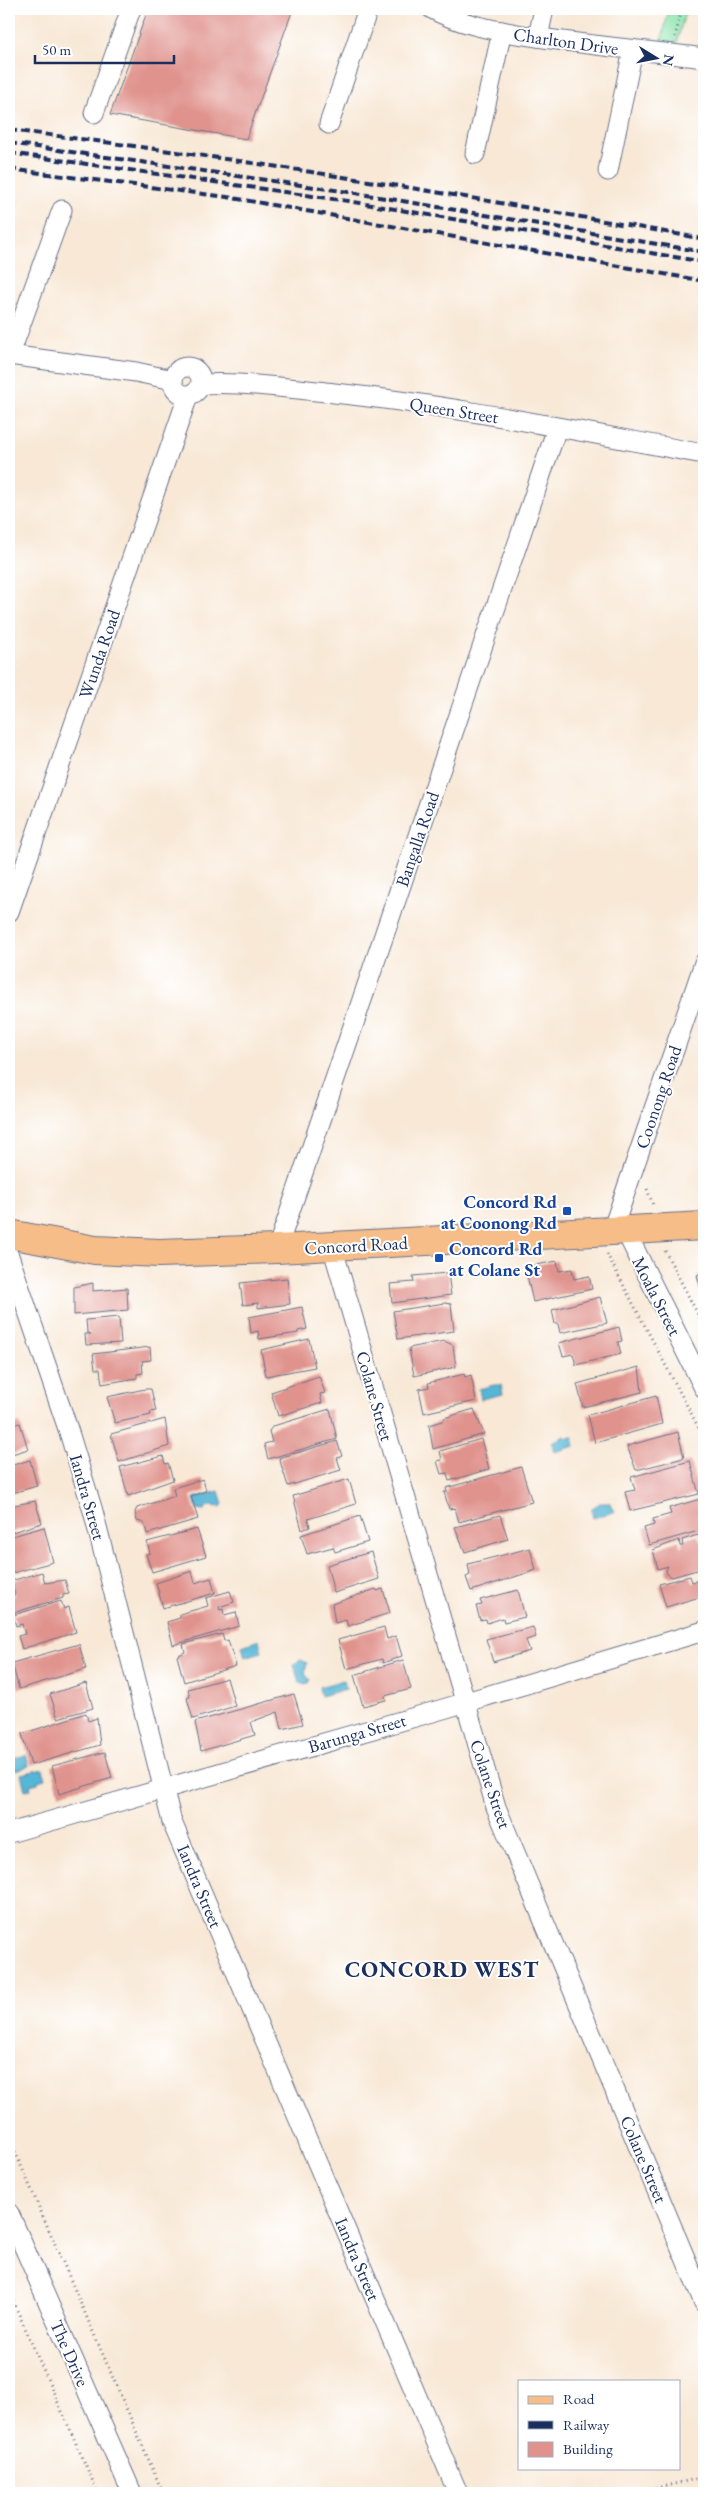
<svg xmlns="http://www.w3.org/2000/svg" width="713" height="2502" font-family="'EB Garamond',serif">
<rect width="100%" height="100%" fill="#fff"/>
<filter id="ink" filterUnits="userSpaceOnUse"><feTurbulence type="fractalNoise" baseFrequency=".02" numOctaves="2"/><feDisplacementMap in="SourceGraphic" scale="10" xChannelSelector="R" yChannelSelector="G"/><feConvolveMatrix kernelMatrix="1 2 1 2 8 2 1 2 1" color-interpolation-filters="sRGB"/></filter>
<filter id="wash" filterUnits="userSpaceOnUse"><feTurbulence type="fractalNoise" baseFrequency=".0096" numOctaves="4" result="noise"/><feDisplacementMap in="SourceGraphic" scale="20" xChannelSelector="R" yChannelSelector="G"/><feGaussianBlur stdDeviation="1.12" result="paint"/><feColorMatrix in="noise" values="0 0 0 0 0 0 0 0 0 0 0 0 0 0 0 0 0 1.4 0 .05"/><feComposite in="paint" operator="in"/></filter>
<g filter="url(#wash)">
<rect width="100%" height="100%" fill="#f8e8d5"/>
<path fill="#87e2a8" stroke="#518883" d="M657 9H686L677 43 661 42 668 13Z"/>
<g fill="#57b6d5" stroke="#39729a">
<path d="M494 1385H501L503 1394 481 1399 479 1389Z"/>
<path d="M565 1436 566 1438 573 1437 575 1446 554 1452 552 1442Z"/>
<path d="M219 1491 223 1504 221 1507 208 1506 204 1510 197 1509 194 1498Z"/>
<path d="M600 1503H610L614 1512 593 1518 591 1509Z"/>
<path d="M259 1640 262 1652 245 1657 242 1646Z"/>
<path d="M301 1660 307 1663 305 1674 310 1680 306 1685 299 1683 294 1664Z"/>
<path d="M344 1680 346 1689 321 1696 319 1687Z"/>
<path d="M26 1755 29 1766 9 1772V1760Z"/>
<path d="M43 1769 46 1779 38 1781V1783L30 1785 31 1789 25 1790 21 1774Z"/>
</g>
<g id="blocks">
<g fill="#e0938d">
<path d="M148 9H293L246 139 110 115Z"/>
<path d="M557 1261 559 1271 572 1269 574 1279 589 1276 592 1289 533 1302 525 1267Z"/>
<path d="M448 1273 451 1295 392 1303 390 1284 414 1282 413 1276Z"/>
<path d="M704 1273V1294H702L697 1275Z"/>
<path d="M287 1278 290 1304 258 1308V1303L243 1305 240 1283Z"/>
<path d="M93 1283V1291L127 1288 128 1310 74 1315V1287Z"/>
<path d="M600 1297 607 1323 560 1333 558 1324H555L552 1310Z"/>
<path d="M445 1303 451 1304 454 1331 398 1339 393 1311Z"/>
<path d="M302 1307 307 1329 298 1331V1333L259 1339 258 1331 251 1333 249 1317Z"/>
<path d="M119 1317 121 1343 86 1345 85 1334H91L87 1332 86 1320Z"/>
<path d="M619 1327 622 1341 618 1342 621 1354 576 1365 573 1354 563 1356 559 1343Z"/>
<path d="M309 1339 315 1367 266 1376 261 1350Z"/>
<path d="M444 1341 453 1345 456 1367 414 1376 409 1348Z"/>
<path d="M150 1347 151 1360 142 1361 143 1373 137 1374V1378L102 1384 100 1369H95L93 1354Z"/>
<path d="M639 1367 642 1392 583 1407 577 1384Z"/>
<path d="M464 1374 465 1377 471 1375 476 1401 424 1413 419 1389 429 1387 428 1383Z"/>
<path d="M319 1376 325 1393 320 1394 322 1403 278 1416 271 1392Z"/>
<path d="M145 1389H151L156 1411 150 1412 151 1415 115 1423 107 1397Z"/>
<path d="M656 1396 662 1424 595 1443 588 1415Z"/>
<path d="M330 1409 337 1439 268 1459 264 1444 272 1442 269 1431 273 1426Z"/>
<path d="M474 1409 484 1434 433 1449 429 1425 445 1420 444 1418Z"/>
<path d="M165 1419 169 1446 119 1462 111 1434Z"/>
<path d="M20 1423 28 1449 9 1455V1426Z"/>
<path d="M678 1432 684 1458 636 1470 627 1446Z"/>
<path d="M481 1439 489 1469 449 1481 447 1473 441 1474 437 1461 442 1460 440 1451Z"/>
<path d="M337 1441 342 1456 337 1458 341 1470 288 1486 279 1458Z"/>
<path d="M163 1456 165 1464 168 1463 173 1480 128 1496 120 1467Z"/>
<path d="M30 1460 37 1486 9 1494V1466Z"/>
<path d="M690 1461 699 1494 630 1511 625 1492 635 1490 631 1477Z"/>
<path d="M521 1467 532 1502 459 1522 455 1508 449 1509 444 1492H447L446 1488Z"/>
<path d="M203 1479 206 1491 191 1496 198 1519 147 1534 144 1523 137 1521 135 1512 137 1508 175 1496 173 1488Z"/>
<path d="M349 1479 356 1504 308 1519 310 1527 302 1530 293 1496Z"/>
<path d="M704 1498 702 1530 649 1545 644 1528 654 1525 653 1519 671 1514 669 1508Z"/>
<path d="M35 1501 42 1523 9 1533V1506Z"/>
<path d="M500 1515 508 1539 465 1552 455 1527Z"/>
<path d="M360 1516 368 1542 335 1552 333 1547 307 1554 301 1535Z"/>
<path d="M44 1527 53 1562 9 1574V1537Z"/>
<path d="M197 1529 206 1556 152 1572 146 1554 150 1553 147 1542Z"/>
<path d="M698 1535 700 1541 704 1540V1568L672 1577 667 1574 666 1570 668 1566 658 1569 653 1550 679 1540 680 1546H683L682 1540Z"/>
<path d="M530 1548 536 1570 471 1591 466 1577 470 1575 468 1564Z"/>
<path d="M371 1552 379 1579 334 1593 327 1565Z"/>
<path d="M192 1571 195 1583 211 1578 215 1593 163 1608 156 1583Z"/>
<path d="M42 1572 45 1583 65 1580 69 1594 63 1595V1598L9 1614V1597L15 1595 11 1581Z"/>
<path d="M690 1576 692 1582 704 1579V1600L703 1596 666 1607 659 1584Z"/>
<path d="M376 1589 377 1591 383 1589 390 1613 348 1626 346 1620 335 1623 332 1604Z"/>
<path d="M518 1590 525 1617 504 1622 503 1618 487 1623 486 1619 480 1620 476 1606 482 1605 480 1600Z"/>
<path d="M230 1591 234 1602 219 1607 220 1610 223 1609 224 1615 236 1612 239 1626 173 1645 167 1622 180 1618V1614L208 1606 206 1598Z"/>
<path d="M61 1601 64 1609 69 1607 76 1632 22 1649 18 1636 25 1634 22 1624 16 1626 13 1615Z"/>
<path d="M384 1627 387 1639 396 1636 402 1656 383 1663 382 1659 346 1669 338 1640Z"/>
<path d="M533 1627 536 1637 526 1640 530 1651 493 1662 486 1639Z"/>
<path d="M222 1634 224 1641 228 1640 236 1666 184 1682 177 1656 185 1652 183 1644Z"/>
<path d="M79 1644 86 1669 19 1689 12 1663Z"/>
<path d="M403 1660 411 1689 385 1696 386 1700 363 1706 354 1675Z"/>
<path d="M227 1678 235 1706 193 1719 187 1698 190 1697 188 1689Z"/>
<path d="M86 1683 93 1708 58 1718 50 1694Z"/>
<path d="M294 1694 303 1724 282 1729 278 1712 251 1722 255 1735 201 1751 195 1722Z"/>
<path d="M86 1713 88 1721 97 1718 100 1745 31 1765 22 1734Z"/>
<path d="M105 1752 112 1778 59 1794 52 1766Z"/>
</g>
</g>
</g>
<g filter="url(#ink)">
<use href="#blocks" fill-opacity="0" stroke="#687088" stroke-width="1"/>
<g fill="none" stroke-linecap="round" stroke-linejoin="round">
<defs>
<g id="street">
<path d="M432 9C459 24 493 30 523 35 583 45 644 50 704 58"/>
<path d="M538 37 544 9"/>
<path d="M94 113 131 9"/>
<path d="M329 124 368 9"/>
<path d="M475 154 502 31"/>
<path d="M608 171 633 50"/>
<path d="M9 355 136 372 173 380"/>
<path d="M9 357 62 210"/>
<circle cx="187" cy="381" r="14"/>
<path d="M201 384C246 382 289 388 334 393 458 406 581 432 704 454"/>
<path d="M9 912 188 396"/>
<path d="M625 1230 704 1388"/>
<path d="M612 1231 704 963"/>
<path d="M332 1246 496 1807 704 2303"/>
<path d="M277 1249 557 428"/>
<path d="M9 1256 68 1429 93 1511 172 1822 458 2493"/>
<path d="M9 1833 443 1709 704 1631"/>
<path d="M9 2213 132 2493"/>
</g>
<path id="primary" d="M9 1234 95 1250 159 1253 277 1249 704 1226"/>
</defs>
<use href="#street" stroke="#687088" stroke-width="21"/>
<use href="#primary" stroke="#687088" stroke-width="30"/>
<g stroke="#687088" stroke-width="3" stroke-dasharray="1 4" stroke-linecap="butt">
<path d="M675 37 682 9"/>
<path d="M647 1189 653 1205"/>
<path d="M665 1251 704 1326"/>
<path d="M607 1254 704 1438"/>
<path d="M9 2138 163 2493"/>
<path d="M9 2292 98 2493"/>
<path d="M636 2493 704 2477"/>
</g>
<use href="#street" stroke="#fff" stroke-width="19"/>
<use href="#primary" stroke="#f7bd88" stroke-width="28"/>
<g stroke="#1b2f5e" stroke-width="4" stroke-dasharray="8 4" stroke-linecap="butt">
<path d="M9 130C242 158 473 197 704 239"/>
<path d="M9 143 349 192 704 252"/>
<path d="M9 153 348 201 704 262"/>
<path d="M9 169 227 197 704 281"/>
</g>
</g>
</g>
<g fill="#1a4fb4" stroke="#fff" stroke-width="2">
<rect x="562" y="1206" width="10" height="10" rx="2.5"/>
<rect x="434" y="1253" width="10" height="10" rx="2.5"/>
</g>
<g text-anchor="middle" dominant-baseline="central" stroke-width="4" stroke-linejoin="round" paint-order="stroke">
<g font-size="18" fill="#1b2f5e" stroke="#fff">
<text transform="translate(566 41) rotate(8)">Charlton Drive</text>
<text transform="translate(454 410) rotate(9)">Queen Street</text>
<text transform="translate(99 654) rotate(-71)">Wunda Road</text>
<text transform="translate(417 839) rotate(-71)">Bangalla Road</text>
<text transform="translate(658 1097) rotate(-71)">Coonong Road</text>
<text transform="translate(356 1245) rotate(-3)">Concord Road</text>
<text transform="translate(657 1296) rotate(63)">Moala Street</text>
<text transform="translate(375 1396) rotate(74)">Colane Street</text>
<text transform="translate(88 1497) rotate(74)">Iandra Street</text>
<text transform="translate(357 1733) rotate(-16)">Barunga Street</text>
<text transform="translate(491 1784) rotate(71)">Colane Street</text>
<text transform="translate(200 1886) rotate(67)">Iandra Street</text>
<text transform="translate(644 2159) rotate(67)">Colane Street</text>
<text transform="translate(358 2259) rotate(67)">Iandra Street</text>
<text transform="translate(70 2353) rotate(66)">The Drive</text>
</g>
<g font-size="18" font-weight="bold" fill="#164399" stroke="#fff" text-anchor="end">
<text x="557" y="1201">Concord Rd<tspan x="557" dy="21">at Coonong Rd</tspan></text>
<text x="449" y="1248" text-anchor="start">Concord Rd<tspan x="449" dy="21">at Colane St</tspan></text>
</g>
<g font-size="22" font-weight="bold" letter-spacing="1" fill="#1b2f5e" stroke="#fff">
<text x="442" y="1969">CONCORD WEST</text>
</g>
</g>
<rect width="713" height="2502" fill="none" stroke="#fff" stroke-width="30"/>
<rect x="518" y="2380" width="162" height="90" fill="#ffffff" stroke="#a4acbf"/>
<rect x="528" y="2396" width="25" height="8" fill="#f7bd88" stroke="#a4acbf"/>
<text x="563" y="2404" font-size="15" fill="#1b2f5e">Road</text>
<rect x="528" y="2421" width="25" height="8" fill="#1b2f5e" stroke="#a4acbf"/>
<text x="563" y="2430" font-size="15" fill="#1b2f5e">Railway</text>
<rect x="528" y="2442" width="25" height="15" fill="#e0938d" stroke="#a4acbf"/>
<text x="563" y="2454" font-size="15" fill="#1b2f5e">Building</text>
<g transform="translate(656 58) rotate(100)" stroke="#ffffff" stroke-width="4" paint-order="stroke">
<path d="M0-4L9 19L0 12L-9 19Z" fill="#1b2f5e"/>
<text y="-8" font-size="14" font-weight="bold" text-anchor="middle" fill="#1b2f5e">N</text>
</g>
<path d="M35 55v8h139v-8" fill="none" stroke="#1b2f5e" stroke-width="2.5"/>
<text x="42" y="55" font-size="15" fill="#1b2f5e" stroke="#ffffff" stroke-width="4" paint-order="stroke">50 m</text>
</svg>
